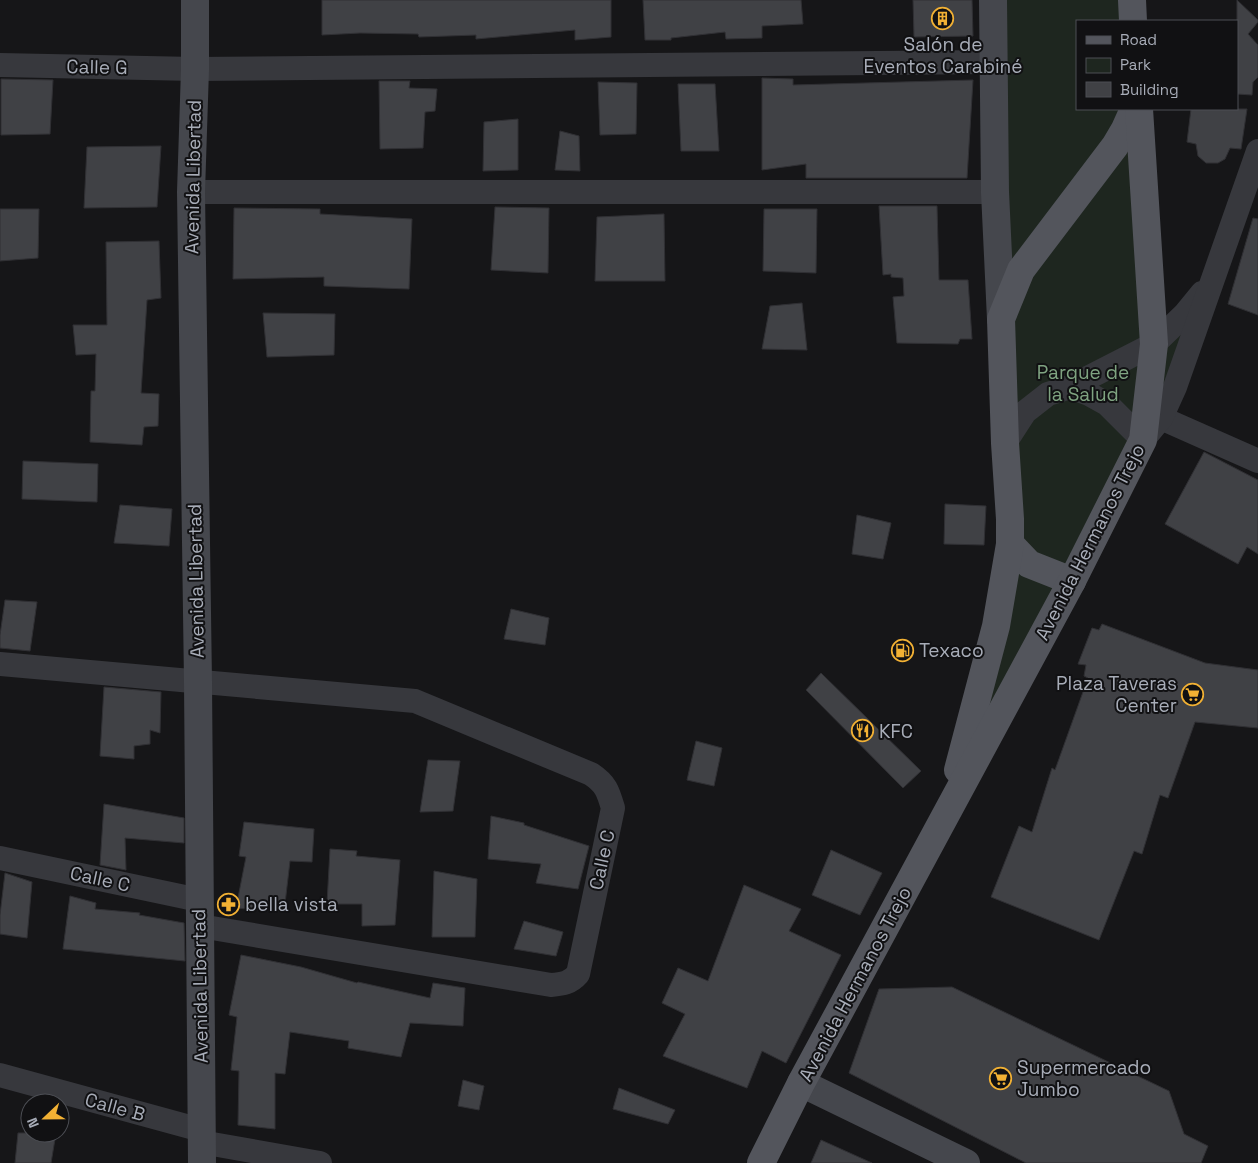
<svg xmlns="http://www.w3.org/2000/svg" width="1258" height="1163" font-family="'Space Grotesk',sans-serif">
<rect width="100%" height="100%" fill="#161618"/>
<path fill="#1e261f" d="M994 0H1132L1133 21H1077V109H1139L1154 343 1184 315 1175 387 950 805 1010 544Z"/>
<g fill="#404145" stroke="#303034">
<path d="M322 0H611V37L575 40V30L476 39V35L419 37 418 34 360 33 322 35Z"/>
<path d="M643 0H801L803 24 762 26V38L726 39 725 32 671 38V40H645Z"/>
<path d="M913 0H972L973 36 914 37Z"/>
<path d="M1237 0 1258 20V22L1248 34 1258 45V77L1253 82 1252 95 1237 94Z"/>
<path d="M762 78 793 79V85L973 80 967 178H806V164L762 170Z"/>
<path d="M1 79 53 80 50 134 1 135Z"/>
<path d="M379 81H410L409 88 437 89 435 111 425 112 423 148 380 149Z"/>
<path d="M598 82 637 83 636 134 600 135Z"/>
<path d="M678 84H715L719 151H681Z"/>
<path d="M1191 109H1247L1241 149 1230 148 1225 159 1218 163H1206L1198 156 1196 144 1187 142Z"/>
<path d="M518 119V170L483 171 484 122Z"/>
<path d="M560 131 579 136 580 171 555 170Z"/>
<path d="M161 146 157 207 84 208 87 147Z"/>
<path d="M879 206H937L939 280H968L972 339H960L958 344 897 343 893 297 904 296 903 278 891 277V274L883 275Z"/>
<path d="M495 207 549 208 548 273 491 270Z"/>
<path d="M234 208 320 209V214L412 219 409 289 324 286V277L233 279Z"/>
<path d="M0 209H39L38 258 0 261Z"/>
<path d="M764 209H817L816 273 763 271Z"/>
<path d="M664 214 665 281H595L597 217Z"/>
<path d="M1253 218 1258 219V315L1228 304Z"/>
<path d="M159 241 161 298 147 300 141 393 159 394 158 426 144 427 142 445 90 442 91 391H95L96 354 76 355 73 325H107L106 242Z"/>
<path d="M802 303 807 350 762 349 770 306Z"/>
<path d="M263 313 335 314 334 355 267 357Z"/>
<path d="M1204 452 1258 480V554L1247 547 1238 564 1165 524Z"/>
<path d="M23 461 98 464 97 502 22 499Z"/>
<path d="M945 504 986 506 984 545 944 544Z"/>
<path d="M120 505 172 509 169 546 114 543Z"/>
<path d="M857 515 891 523 883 559 852 554Z"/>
<path d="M5 600 37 602 30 651 0 648V635Z"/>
<path d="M511 609 549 618 545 645 504 639Z"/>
<path d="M1102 624 1205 663 1258 670V728L1195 722 1168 798 1160 795 1142 854 1134 851 1099 940 991 897 1019 826 1032 832 1052 768 1055 770 1088 678 1084 676 1086 665 1078 664 1092 628 1099 630Z"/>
<path d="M821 673 921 771 903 788 806 690Z"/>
<path d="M104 687 161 692 160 733 150 730V744L134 746V759L100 756Z"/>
<path d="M696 741 722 748 714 786 687 780Z"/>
<path d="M428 760 460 761 453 811 420 812Z"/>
<path d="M104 804 184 818V843L125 838 126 870 100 865Z"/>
<path d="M491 816 524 823V825L589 846 578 889 536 883 541 864 488 859Z"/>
<path d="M244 822 314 829 312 862 290 861 284 912 236 908 246 857 239 856Z"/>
<path d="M330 849 357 851 356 856 400 860 395 925 362 926V904H327Z"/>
<path d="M831 850 882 873 860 915 812 895Z"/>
<path d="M434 871 477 879 475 937H432Z"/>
<path d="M5 873 32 882 27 938 0 934V915Z"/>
<path d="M744 885 801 909 789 931 841 955 786 1063 762 1051 747 1088 663 1056 685 1014 662 1003 678 968 708 981Z"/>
<path d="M70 896 96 903 95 909 140 913 139 915 184 923 185 961 63 949Z"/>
<path d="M524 921 563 932 556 956 514 949Z"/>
<path d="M241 955 301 967 357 983 358 982 430 998 433 983 465 988 463 1026 410 1023 401 1057 348 1048 349 1041 290 1032 285 1074 275 1073V1129L238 1125 239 1071 231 1070 237 1017 229 1015Z"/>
<path d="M952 987 1169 1091 1184 1134 1208 1146 1201 1163H1026L849 1073 879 989Z"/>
<path d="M463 1080 484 1086 479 1110 458 1106Z"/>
<path d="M619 1088 675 1110 668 1124 613 1109Z"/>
<path d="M18 1133H56L51 1163H15Z"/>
<path d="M821 1140 872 1163H811Z"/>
</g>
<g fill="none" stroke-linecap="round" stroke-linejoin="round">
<g stroke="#37383d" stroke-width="24">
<path d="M0 65 195 69 994 62"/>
<path d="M191 192H995"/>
<path d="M1070 387 1154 344 1184 315 1202 293"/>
<path d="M1147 413 1161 418 1258 461"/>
<path d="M1005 443 1025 412 1048 394 1070 387 1089 394 1107 404 1143 440 1161 418 1175 387 1258 151"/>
<path d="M0 664 415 701 591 774C606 784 608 791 613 808L578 974C570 983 563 984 551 985L200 926"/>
<path d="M0 858 199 900"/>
<path d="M0 1075 201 1130"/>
<path d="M201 1142 320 1163"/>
</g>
<g stroke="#45474d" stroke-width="28">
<path d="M195 0V69L191 192 198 682 202 1163"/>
<path d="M993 0 995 192 1001 319"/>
<path d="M801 1083 966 1163"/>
</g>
<g stroke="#53555c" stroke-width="28">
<path d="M1132 0 1133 21"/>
<path d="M1010 544 1029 564 1072 581"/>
<path d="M958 770 996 626 1010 544V519L1005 443 1001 319 1021 270 1115 146 1125 129 1134 109"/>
<path d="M761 1163 801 1083 1072 581 1143 440 1154 344 1139 109"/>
</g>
</g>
<defs>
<symbol id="building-ring" viewBox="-11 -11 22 22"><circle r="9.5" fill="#111113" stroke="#f2b134" stroke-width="1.5"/><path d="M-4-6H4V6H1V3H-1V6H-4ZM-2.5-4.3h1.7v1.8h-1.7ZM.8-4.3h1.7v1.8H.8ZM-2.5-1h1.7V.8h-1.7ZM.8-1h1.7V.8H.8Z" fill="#f2b134"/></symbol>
<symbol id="fuel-ring" viewBox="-11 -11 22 22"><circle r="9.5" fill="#111113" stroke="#f2b134" stroke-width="1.5"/><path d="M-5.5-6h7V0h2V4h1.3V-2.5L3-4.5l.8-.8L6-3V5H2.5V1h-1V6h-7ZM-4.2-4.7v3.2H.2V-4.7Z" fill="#f2b134"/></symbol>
<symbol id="supermarket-ring" viewBox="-11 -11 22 22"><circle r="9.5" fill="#111113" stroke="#f2b134" stroke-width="1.5"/><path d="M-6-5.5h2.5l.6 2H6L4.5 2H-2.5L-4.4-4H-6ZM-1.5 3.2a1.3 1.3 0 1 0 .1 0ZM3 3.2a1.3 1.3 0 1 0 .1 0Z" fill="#f2b134"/></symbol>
<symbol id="restaurant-ring" viewBox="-11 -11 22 22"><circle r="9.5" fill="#111113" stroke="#f2b134" stroke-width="1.5"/><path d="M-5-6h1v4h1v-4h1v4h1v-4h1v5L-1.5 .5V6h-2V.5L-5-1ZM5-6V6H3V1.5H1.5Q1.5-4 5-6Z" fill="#f2b134"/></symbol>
<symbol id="pharmacy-ring" viewBox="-11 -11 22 22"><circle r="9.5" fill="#111113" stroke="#f2b134" stroke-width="1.5"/><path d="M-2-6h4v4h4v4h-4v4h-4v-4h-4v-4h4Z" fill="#f2b134"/></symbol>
</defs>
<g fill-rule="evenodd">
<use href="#building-ring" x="930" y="6" width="25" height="25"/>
<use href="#fuel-ring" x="890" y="638" width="25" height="25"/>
<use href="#supermarket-ring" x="1180" y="682" width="25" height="25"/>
<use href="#restaurant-ring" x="850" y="718" width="25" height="25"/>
<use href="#pharmacy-ring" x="216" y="892" width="25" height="25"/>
<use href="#supermarket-ring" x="988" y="1066" width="25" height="25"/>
</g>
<g text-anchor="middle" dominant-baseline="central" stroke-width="4" stroke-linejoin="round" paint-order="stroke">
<g font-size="19" fill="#a8adb8" stroke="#111113" text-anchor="start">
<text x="943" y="44" text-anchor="middle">Salón de<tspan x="943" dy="22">Eventos Carabiné</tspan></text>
<text x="919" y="650">Texaco</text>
<text x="1177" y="683" text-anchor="end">Plaza Taveras<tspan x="1177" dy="22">Center</tspan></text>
<text x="879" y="731">KFC</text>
<text x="245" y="904">bella vista</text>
<text x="1017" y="1067">Supermercado<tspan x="1017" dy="22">Jumbo</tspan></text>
</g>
<g font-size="19" fill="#a8adb8" stroke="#111113">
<text transform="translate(97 67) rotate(1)">Calle G</text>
<text transform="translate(193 177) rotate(-89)">Avenida Libertad</text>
<text transform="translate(1090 542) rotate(-63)">Avenida Hermanos Trejo</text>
<text transform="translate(196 581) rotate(-91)">Avenida Libertad</text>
<text transform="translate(602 860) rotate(-78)">Calle C</text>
<text transform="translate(100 879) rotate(12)">Calle C</text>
<text transform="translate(855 984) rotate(-62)">Avenida Hermanos Trejo</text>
<text transform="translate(200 986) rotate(-91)">Avenida Libertad</text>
<text transform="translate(115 1107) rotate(15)">Calle B</text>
</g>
<g font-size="19" fill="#7fa381" stroke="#111113">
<text x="1083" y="372">Parque de<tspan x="1083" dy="22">la Salud</tspan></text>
</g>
</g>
<rect x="1076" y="20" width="162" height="90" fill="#111113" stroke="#4d4f55"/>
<rect x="1086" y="36" width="25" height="8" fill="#53555c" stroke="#4d4f55"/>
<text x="1120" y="45" font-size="15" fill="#a8adb8">Road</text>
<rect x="1086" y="58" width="25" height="15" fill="#1e261f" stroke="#4d4f55"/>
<text x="1120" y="70" font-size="15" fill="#a8adb8">Park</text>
<rect x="1086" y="82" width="25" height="15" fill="#404145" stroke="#4d4f55"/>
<text x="1120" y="95" font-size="15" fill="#a8adb8">Building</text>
<g transform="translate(45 1118) rotate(248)"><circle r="24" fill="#111113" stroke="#4d4f55"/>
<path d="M0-4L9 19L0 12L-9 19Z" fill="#f2b134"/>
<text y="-8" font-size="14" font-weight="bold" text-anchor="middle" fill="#a8adb8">N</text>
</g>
</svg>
